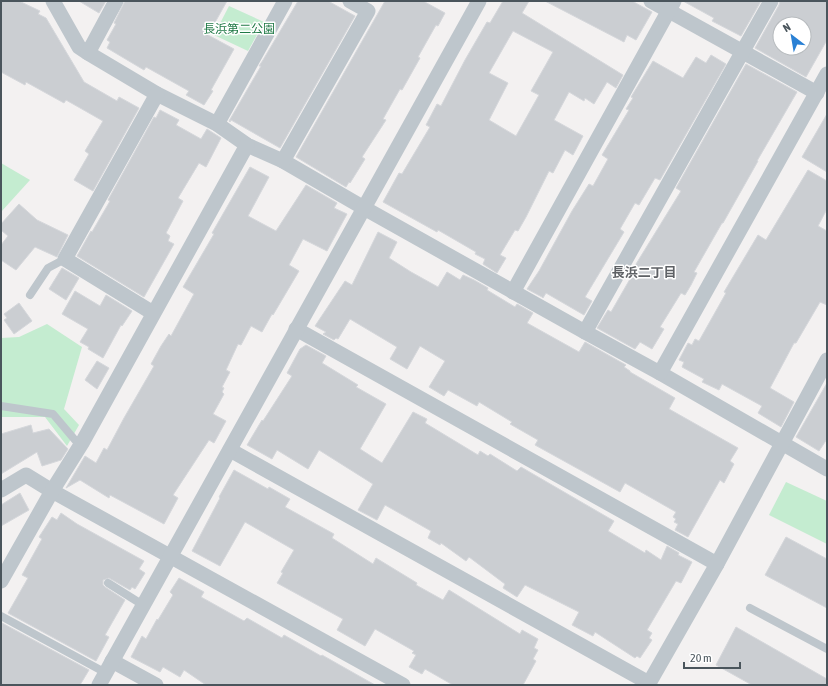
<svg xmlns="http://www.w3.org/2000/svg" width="828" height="686" font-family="'Asap Condensed','Noto Sans JP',sans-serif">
<rect width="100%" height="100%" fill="#f3f1f1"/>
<g fill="#c4ecd0">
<path d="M229 6 264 22 248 51 214 35Z"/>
<path d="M1 163 30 180 1 212Z"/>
<path d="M47 324 82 347 64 409 79 425 67 446 45 417H1V338L19 337Z"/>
<path d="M786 482 827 501V544L769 515Z"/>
</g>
<g fill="#cbced2" stroke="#d5d7db" fill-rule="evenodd">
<path d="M1 1H19L40 11 38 14 46 18 84 82 117 101 119 97 139 108 93 191 74 180 89 154 85 151 103 121 66 100 64 103 26 82 25 85 1 72Z"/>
<path d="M79 1H106L99 13Z"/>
<path d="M125 1H227L208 35 234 49 211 90 213 91 204 105 186 95 189 91 146 67 144 70 107 48 110 42 107 40 116 24 114 23Z"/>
<path d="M298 1H328L355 16 280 148 231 120 230 122 229 121 261 66H259L263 60Z"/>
<path d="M385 1H423L445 13 438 26 436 25 418 57 420 58 402 90 400 89 383 119 386 120 362 157 365 159 350 183 349 182 346 187 296 157Z"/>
<path d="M503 1H529L522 13 623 75 616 88 607 82 594 104 585 98 584 101 569 92 554 120 583 136 573 155 565 150 553 173 549 171 526 217 518 231 515 230 500 255 506 258 497 273 483 264 485 259 475 254 476 252 438 230 437 232 383 202 399 173 402 174 430 127 426 125 437 104 441 106 465 60 487 22 490 23ZM513 31 553 52 531 91 539 95 516 136 489 120 508 83 489 73Z"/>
<path d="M545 1H632L652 12 636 40 627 35 624 42Z"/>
<path d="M683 1H761L741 36 712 21 714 18Z"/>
<path d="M780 1H827V40L806 77 755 48 779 5ZM780 24H804V48H780Z"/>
<path d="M711 55 726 64 660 180 655 178 639 205 635 203 620 229 624 232 585 297 592 301 584 315 546 293 543 298 542 297 527 289 539 271 572 211 589 184 593 186 608 159 602 155 629 110 626 109 633 98 631 97 653 61 683 78 696 57 706 63Z"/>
<path d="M746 64 797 92 757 161H758L723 223H722L694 272 697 273 691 285 685 295 681 293 660 327 664 329 652 349 640 342 635 349 597 328 608 310 611 312 630 279 628 277 681 191 676 188Z"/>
<path d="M160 110 179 120 176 125 201 139 207 129 221 138 206 167 199 163 178 198 183 201 166 233 170 236 168 241 174 244 144 297 77 256 91 231 92 232 110 201 108 200 154 117 156 118Z"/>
<path d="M827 114V172L802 157Z"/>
<path d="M250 167 269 177 248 216 276 231 306 185 337 203 334 208 347 214 327 251 303 239 289 265 299 271 273 315 272 314 262 332 251 326 241 345 238 344 226 370 230 372 222 387 224 388 222 392 224 394 213 414 226 421 214 443 209 440 173 495 178 498 164 524 110 495 109 498 80 480 66 488 85 456 96 463 104 448 107 450 124 418 154 366 151 364 161 346 169 334 171 336 194 294 183 287 214 234 212 233Z"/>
<path d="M808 170 827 181V209L818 226 827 231V305L820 302 796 343H794L770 388 794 402 781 427 758 413 762 406 722 384 719 390 702 382 704 379 682 367 684 362 679 360 688 343 692 345 695 339 699 341 726 293 724 292 758 235 766 240Z"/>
<path d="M19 204 37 220 68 235 57 257 35 247 16 270 1 260V245L8 236 1 230V224Z"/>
<path d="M378 232 397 242 389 258 411 272 438 287 447 272 460 280 463 275 474 280 488 288 487 290 515 307 517 304 533 313 527 323 579 352 585 342 626 365 624 367 630 371V372L675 398 669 409 738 448 730 461 734 464 724 483 720 480 688 537 675 530 678 524 674 522 676 519 673 517 676 512 625 483 620 492 535 445 538 440 510 424 512 422 479 402 477 406 448 390 444 396 429 387 445 361 420 346 407 369 390 359 397 347 350 319 338 339 336 338 334 340 323 334 326 332 315 326 345 281 352 285Z"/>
<path d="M62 268 79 278 66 300 49 289Z"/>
<path d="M75 291 100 306 106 295 132 311 122 326 121 325 103 358 88 349 89 347 80 342 88 329 62 314Z"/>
<path d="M19 303 32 321 14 334 4 320 7 318 4 314Z"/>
<path d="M306 345 326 356 322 363 358 385 356 387 386 404 360 449 382 463 413 412 427 419 425 423 478 455 480 451 488 456 490 454 517 471 521 467 614 521 608 531 645 553 646 550 661 560 667 546 679 553 678 555 692 562 681 583 676 581 647 630 652 633 649 638 652 640 640 658 637 656 635 658 595 632 593 636 572 625 579 612 525 585 517 597 503 588 505 584 469 557 466 561 441 543 440 545 428 538 431 531 385 505 377 520 358 510 373 484 319 450 308 469 277 450 272 459 247 445 262 420 263 421 292 376 287 373 300 349Z"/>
<path d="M97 361 109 368 97 389 85 380Z"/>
<path d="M827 383V439L819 451 796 437Z"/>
<path d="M31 425 33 433 49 429 68 449 61 460 42 466 37 452 1 474V434Z"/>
<path d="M234 470 268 489 269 487 290 499 285 507 334 534 332 538 373 564 376 558 417 583 416 585 443 600 449 590 520 634 522 630 538 639 534 648 538 650 533 659 536 661 523 685H453L425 669 422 674 409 667 416 655 412 653 414 651 375 629 365 646 337 630 343 619 277 583 283 573 281 572 294 550 245 522 220 566 192 551 220 498 219 497Z"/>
<path d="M20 493 29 510 1 526V505Z"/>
<path d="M61 513 77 524 144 561 139 569 145 573 135 589 132 587 130 590 109 578 103 580V585L105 587 125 600 105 635 109 637 96 661 8 613 28 578 22 575 42 539 39 537 52 517 57 520Z"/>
<path d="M786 537 827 559V608L765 575Z"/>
<path d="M179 578 204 592 201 597 244 621 247 618 282 638 284 635 321 656 322 655 375 685H206L184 670 180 677 163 667 160 672 131 657 142 636 146 639 157 619 158 620 173 595 170 592Z"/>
<path d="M2 623 89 670 80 685H1Z"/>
<path d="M736 627 827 679V685H752L716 665Z"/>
</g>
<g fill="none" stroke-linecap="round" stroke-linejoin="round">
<g stroke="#bec6cc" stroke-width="8">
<path d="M30 295 48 268 65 259"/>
<path d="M1 406 53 414 75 440 82 443"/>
<path d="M108 583 143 605"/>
<path d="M750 608 827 649"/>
<path d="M1 616 106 673"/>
</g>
<g stroke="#bec6cc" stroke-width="15">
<path d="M53 1 79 47 88 53 157 94 217 124 247 145 283 161 364 208 585 332 660 373 827 469"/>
<path d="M651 1 817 93"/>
<path d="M88 53 116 1"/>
<path d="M217 124 285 1"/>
<path d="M283 161 368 11 350 1"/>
<path d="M513 292 674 1"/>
<path d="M153 313 65 259 157 94"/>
<path d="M296 329 717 564"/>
<path d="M585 332 771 1"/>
<path d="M660 373 827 74"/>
<path d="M230 450 649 683"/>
<path d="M1 490 26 475 52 491 403 685"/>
<path d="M1 581 52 491 82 443 247 145"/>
<path d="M112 661 156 685"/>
<path d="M99 685 479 1"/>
<path d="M648 685 717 564 827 360"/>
</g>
</g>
<g text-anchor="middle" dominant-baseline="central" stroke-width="3" stroke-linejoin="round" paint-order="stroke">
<g font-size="12" fill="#207946" stroke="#fff">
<text x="239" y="29">長浜第二公園</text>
</g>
<g font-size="13" font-weight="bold" fill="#5e6165" stroke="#fff">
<text x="644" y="272">長浜二丁目</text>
</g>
</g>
<rect width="828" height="686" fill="none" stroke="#4a555c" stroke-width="4"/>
<g transform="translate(792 36) rotate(329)"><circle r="19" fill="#ffffff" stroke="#b7bbbe"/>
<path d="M0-3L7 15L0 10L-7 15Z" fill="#2a80d4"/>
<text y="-6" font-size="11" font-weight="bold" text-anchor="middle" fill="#4a555c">N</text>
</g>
<path d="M684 662v6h56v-6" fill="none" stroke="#4a555c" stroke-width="2"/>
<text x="690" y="662" font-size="12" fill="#4a555c" stroke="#ffffff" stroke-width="3" paint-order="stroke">20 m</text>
</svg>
